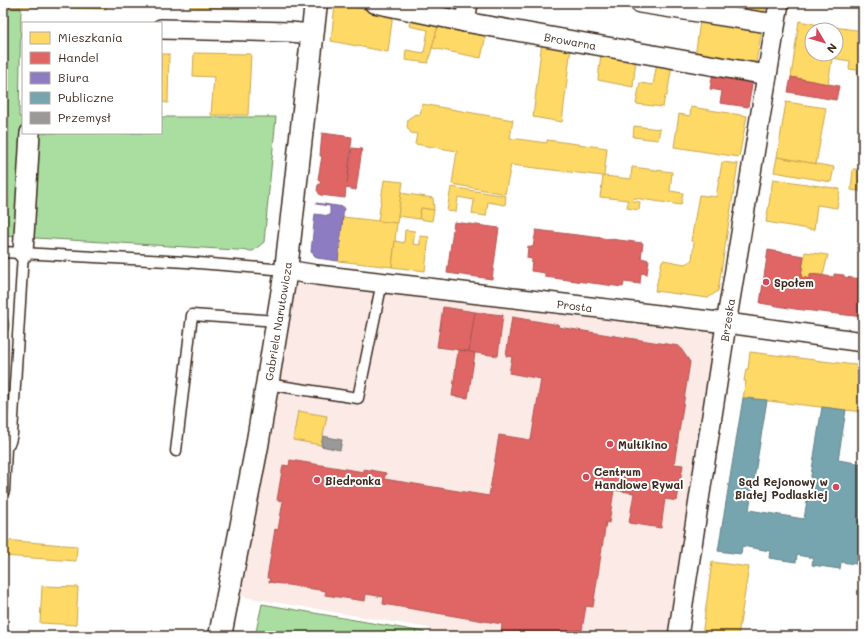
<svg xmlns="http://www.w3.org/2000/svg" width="866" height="639" font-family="Mali,sans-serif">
<rect width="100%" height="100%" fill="#fff"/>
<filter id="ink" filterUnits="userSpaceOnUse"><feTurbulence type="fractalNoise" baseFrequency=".025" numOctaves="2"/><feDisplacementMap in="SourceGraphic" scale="8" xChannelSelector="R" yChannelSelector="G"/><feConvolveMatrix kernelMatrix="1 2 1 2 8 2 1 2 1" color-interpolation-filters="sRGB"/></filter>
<g filter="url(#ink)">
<path fill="#fbeae5" d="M295 279 717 331 671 636H434L429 628 239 596Z"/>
<g fill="#aadea0" stroke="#72845f">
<path d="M3 8H21L19 117H23V133H161V117H276L264 242 253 251 3 236Z"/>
<path d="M3 313C11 320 11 330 3 337Z"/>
<path d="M262 604 424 632 426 636H255Z"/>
</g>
<g fill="#ffd966" stroke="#c4a450">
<path d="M3 3H106V9L3 6Z"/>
<path d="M190 3H240V8L190 7Z"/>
<path d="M718 3H766L764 18 716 10Z"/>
<path d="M335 4 393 14 388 52 331 41Z"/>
<path d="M411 17 439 22 428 63 405 60 406 50 424 53 428 30 409 26Z"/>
<path d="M700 21 762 30 755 67 695 57Z"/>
<path d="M799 21 819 25 818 30H812V54L832 59 828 84 791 77Z"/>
<path d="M439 22 487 31 481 58 432 48Z"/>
<path d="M819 25 863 31V77L857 76 858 70 849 69 850 61 814 55V54H836V30H818Z"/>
<path d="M542 41 571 47 562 122 533 117Z"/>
<path d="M194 53 251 54 248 115H211L214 77 193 76Z"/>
<path d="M601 53 636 59 633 87 598 80Z"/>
<path d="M161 54H169L168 103 161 102Z"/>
<path d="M657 63 672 65 667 96H665L663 107 636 104 640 83 653 85Z"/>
<path d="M786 102 826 108 816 164 777 157Z"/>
<path d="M422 104 513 120 510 138 547 143V140L607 148 604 176 631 179 632 167 672 172 670 191 683 193 681 205 634 198 633 201 640 202 639 210 627 208 628 200 600 197 603 176 511 165 505 194 452 184 457 151 415 144 417 134 411 133 407 127 408 119 415 114 420 115Z"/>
<path d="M691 107 747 116 739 157 674 147 679 114 690 116Z"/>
<path d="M634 126 660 129 658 140 633 137Z"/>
<path d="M777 157 834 167 831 182 774 172Z"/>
<path d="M722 162 738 164 718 291 708 298 655 291 662 261 663 260 685 264 692 260 694 242 691 241 699 195 716 197Z"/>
<path d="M853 169H860L858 191 851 190Z"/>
<path d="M860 169 863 170V181L859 180Z"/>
<path d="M773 179 840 189 837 208 817 205 814 230 766 222Z"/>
<path d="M384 180 403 182 397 223 378 221Z"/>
<path d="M859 180 863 181V191H858Z"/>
<path d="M451 187 506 196 505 205 488 202 486 216 472 214 474 200 458 197 456 212 447 211Z"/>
<path d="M401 193 433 198 434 210 421 208 419 219 398 216Z"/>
<path d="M421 208 434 210 432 221 419 219Z"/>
<path d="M343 217 397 223 392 267 338 261Z"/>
<path d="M405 230 415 231 413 244 420 245V236L429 237 425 271 392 267 395 241 404 243Z"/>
<path d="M805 252 828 255 823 275 810 274V279L801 277Z"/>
<path d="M750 352 863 366V412L743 398 746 381H744L746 369H748Z"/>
<path d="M298 411 327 416 321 445 293 440Z"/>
<path d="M3 540 77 546 76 561 3 556Z"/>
<path d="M712 562 749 567 738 636H702Z"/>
<path d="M42 586 78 587 76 625 40 623Z"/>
</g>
<g fill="#e06666" stroke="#ae5450">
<path d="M820 3H841L840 7Z"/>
<path d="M713 72 753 79 748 107 720 103 722 91 710 89Z"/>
<path d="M791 77 839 86 836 100 788 92Z"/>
<path d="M322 133 352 137 347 183 352 148 362 149 356 190 346 188 345 198 320 195 317 190 318 185 321 183 318 179 322 156H320Z"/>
<path d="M454 222 499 228 492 279 447 273Z"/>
<path d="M536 230 643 243 641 258 649 260 647 274 641 273 640 284 624 282 623 287 545 277V273L531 271 532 259 527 258 528 246 533 247Z"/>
<path d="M768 250 804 256 801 277 810 279V274L834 277V274L844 275V277L863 279V317L795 309 760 303Z"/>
<path d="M443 307 475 312 469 351 437 347Z"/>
<path d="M475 312 503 315 498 356 469 352Z"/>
<path d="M512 317 559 325 558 327 679 346 690 362 674 464 683 465 677 501 665 499 661 528 629 523 634 493 614 490 609 523 606 522 593 607 586 606 581 636H501L502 624 383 604 384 597 366 594 365 601 325 595 326 591 269 582 270 578H267L275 529 278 530 283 501 277 500 283 465 289 466 290 460 364 472V469L386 473 384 479 489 496 499 435 531 440 541 379 509 373 512 357 506 356Z"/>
<path d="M458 350 475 353 468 398 452 396Z"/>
</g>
<path fill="#8e7cc3" stroke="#756392" d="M316 203 344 207 338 261 317 258 311 252 315 214 330 216V206L316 204Z"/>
<path fill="#76a5af" stroke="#648084" d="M743 398 767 400 749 510 804 519 822 407 846 410 838 460 863 464V565L841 562 840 569 812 565 813 558 797 555 796 562 769 558 770 551 742 546 741 554 718 551Z"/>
<path fill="#999" stroke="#7d7874" d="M323 436 342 440 340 450 321 446Z"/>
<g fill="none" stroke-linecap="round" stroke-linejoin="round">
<defs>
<g id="service">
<path d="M3 252 186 262 286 270"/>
<path d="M267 384 358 398 382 282"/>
<path d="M3 451 10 442 12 434 23 253"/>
<path d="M176 451 192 315 277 321"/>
<path d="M4 491 6 448"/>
</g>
<g id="minor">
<path id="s1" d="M374 3 465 22 767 75"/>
<path d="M640 3 775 24"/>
<path d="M465 22 468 3"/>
<path d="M161 29 290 32 311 34"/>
<path d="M23 253 30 133"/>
<path id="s2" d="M286 270 317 275 727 323 863 342"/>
<path id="s3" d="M678 636 728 312 779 3"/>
</g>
<g id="tertiary">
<path id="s4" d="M220 636 257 446 286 270 316 3"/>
</g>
</defs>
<use href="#service" stroke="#3b2a1e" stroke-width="13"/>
<use href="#minor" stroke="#3b2a1e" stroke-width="22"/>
<use href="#tertiary" stroke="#3b2a1e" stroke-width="25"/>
<use href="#service" stroke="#fff" stroke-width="10"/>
<use href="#minor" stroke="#fff" stroke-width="19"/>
<use href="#tertiary" stroke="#fff" stroke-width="22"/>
</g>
</g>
<g fill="#d1495b" stroke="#fff" stroke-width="1.5">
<circle cx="766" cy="282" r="4"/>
<circle cx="610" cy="444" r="4"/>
<circle cx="586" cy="477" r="4"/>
<circle cx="317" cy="480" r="4"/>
<circle cx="836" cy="487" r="4"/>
</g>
<g text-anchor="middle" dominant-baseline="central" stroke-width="4" stroke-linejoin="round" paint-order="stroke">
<g font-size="11" fill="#3b2a1e" stroke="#fff">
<text stroke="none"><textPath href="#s1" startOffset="200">Browarna</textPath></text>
<text stroke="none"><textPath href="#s2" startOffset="291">Prosta</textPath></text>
<text stroke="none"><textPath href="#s3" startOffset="320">Brzeska</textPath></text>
<text stroke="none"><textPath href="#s4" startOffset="320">Gabriela Narutowicza</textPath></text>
</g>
<g font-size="11" font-weight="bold" fill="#3b2a1e" stroke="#fff" text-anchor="start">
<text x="774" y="282">Społem</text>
<text x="618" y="444">Multikino</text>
<text x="594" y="471">Centrum<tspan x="594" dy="13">Handlowe Rywal</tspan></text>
<text x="325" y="480">Biedronka</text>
<text x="828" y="481" text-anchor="end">Sąd Rejonowy w<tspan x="828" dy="13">Białej Podlaskiej</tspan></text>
</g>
</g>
<rect width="866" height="639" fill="none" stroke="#fff" stroke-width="16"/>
<rect x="8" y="8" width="850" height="623" fill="none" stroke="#3b2a1e" stroke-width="1.5" filter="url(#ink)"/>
<rect x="22" y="22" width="140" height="112" fill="#ffffff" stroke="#b1aaa5"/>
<rect x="30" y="32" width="20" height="12" fill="#ffd966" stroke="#b1aaa5"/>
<text x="58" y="42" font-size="12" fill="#3b2a1e">Mieszkania</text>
<rect x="30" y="52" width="20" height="12" fill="#e06666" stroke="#b1aaa5"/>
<text x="58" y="62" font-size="12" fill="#3b2a1e">Handel</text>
<rect x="30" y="72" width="20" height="12" fill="#8e7cc3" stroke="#b1aaa5"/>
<text x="58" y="82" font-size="12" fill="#3b2a1e">Biura</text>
<rect x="30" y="92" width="20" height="12" fill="#76a5af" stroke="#b1aaa5"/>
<text x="58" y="102" font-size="12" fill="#3b2a1e">Publiczne</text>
<rect x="30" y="112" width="20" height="12" fill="#999999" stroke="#b1aaa5"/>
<text x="58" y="122" font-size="12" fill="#3b2a1e">Przemysł</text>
<g transform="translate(824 42) rotate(128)"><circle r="19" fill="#ffffff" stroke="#b1aaa5"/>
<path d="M0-3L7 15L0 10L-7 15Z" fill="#d1495b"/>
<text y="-6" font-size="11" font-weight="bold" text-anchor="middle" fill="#3b2a1e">N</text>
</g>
</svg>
